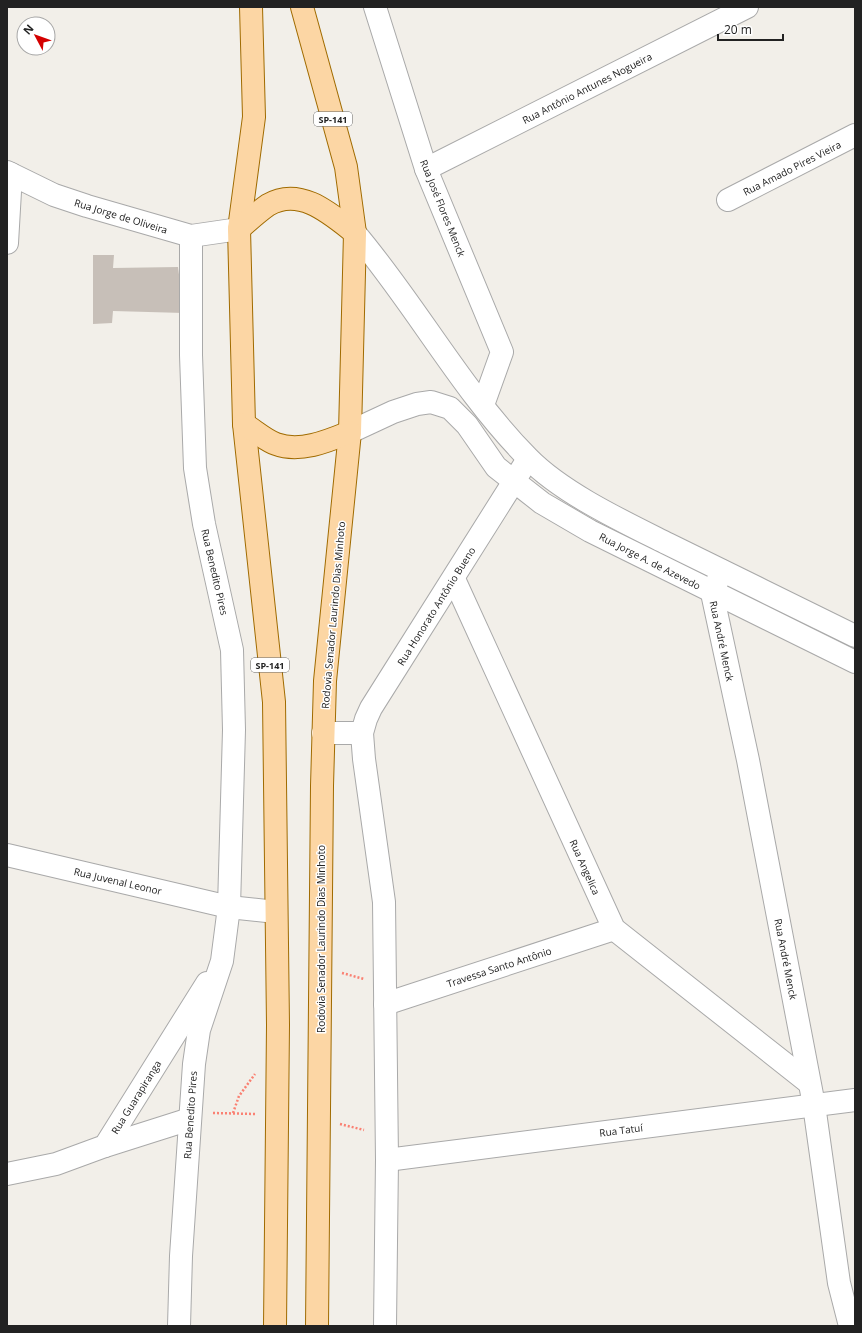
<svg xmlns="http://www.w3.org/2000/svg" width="862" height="1333" font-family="'Open Sans',sans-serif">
<rect width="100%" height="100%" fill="#f2efe9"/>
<path fill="#c7bfb8" d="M93 255H114L113 268 178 267 184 313 113 311 112 323 93 324Z"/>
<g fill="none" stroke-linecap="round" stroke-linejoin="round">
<defs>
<g id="minor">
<path d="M375 7 426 169 502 352 483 405"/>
<path d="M426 169 747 7"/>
<path d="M7 172 54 195 87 206 191 236 239 229"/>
<path d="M728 200 855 135"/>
<path d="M355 233C416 305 461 390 528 458 562 493 624 522 668 544 730 575 793 605 855 636"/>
<path d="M7 243 11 174"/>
<path d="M350 432 393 412 417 404 431 402 450 408 467 425 496 467 542 503 590 531 855 662"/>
<path d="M722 571 712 593 748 760 814 1105 839 1283 850 1326"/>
<path d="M454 579 614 929 808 1082"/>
<path d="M323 733H362"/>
<path d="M7 855 229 907 234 730 232 650 204 524 195 468 191 355V236"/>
<path d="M385 1004 614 929"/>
<path d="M105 1146 190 1119"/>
<path d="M387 1160 855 1100"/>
<path d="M7 1174 56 1164 105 1146 207 983"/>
<path d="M179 1326 181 1256 194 1064 199 1030 222 961 229 907 276 912"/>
<path d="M385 1326 387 1160 384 902 364 759 362 733 366 719 371 708 528 459"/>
</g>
<g id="primary">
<path d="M251 7 254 117 239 229 244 424 274 702 278 1025 275 1326"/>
<path d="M302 7 346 167 355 233 350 432 325 681 322 786 317 1326"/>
<path d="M239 229C248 221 258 212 268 205 300 186 331 214 355 233"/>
<path d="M244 424C254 430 265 440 276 444 300 453 328 441 350 432"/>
</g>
</defs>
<use href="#minor" stroke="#a9a9a9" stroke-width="24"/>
<use href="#primary" stroke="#a06b00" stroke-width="24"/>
<g stroke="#fa8072" stroke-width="2.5" stroke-dasharray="2 2" stroke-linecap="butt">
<path d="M342 973 364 979"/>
<path d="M213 1113 256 1114"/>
<path d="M233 1113 239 1096 255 1074"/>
<path d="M340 1124 364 1130"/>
</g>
<use href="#minor" stroke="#fff" stroke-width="22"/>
<use href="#primary" stroke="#fcd6a4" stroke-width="22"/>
</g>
<g text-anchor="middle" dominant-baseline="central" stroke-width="3" stroke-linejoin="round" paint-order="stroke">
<g fill="#fff" stroke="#646464" stroke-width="1">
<rect x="314" y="112" width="38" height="14" rx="3"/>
<rect x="251" y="658" width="38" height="14" rx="3"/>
</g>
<g font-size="9" font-weight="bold" fill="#222">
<text x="333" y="119">SP-141</text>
<text x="270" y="665">SP-141</text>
</g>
<g font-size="10" fill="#222" stroke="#fff">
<text transform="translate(587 88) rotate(-27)">Rua Antônio Antunes Nogueira</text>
<text transform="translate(792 168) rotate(-27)">Rua Amado Pires Vieira</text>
<text transform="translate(443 208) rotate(68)">Rua José Flores Menck</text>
<text transform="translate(121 216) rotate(17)">Rua Jorge de Oliveira</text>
<text transform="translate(650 561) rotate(27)">Rua Jorge A. de Azevedo</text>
<text transform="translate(215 572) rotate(77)">Rua Benedito Pires</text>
<text transform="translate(436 606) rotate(-58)">Rua Honorato Antônio Bueno</text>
<text transform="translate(333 615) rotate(-85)">Rodovia Senador Laurindo Dias Minhoto</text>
<text transform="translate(722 641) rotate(78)">Rua André Menck</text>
<text transform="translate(585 867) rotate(66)">Rua Angelica</text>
<text transform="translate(118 881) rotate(13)">Rua Juvenal Leonor</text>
<text transform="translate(321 939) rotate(-90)">Rodovia Senador Laurindo Dias Minhoto</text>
<text transform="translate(786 959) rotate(79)">Rua André Menck</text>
<text transform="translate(499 967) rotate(-18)">Travessa Santo Antônio</text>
<text transform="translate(136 1097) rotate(-58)">Rua Guarapiranga</text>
<text transform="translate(190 1115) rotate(-86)">Rua Benedito Pires</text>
<text transform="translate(621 1130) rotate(-7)">Rua Tatuí</text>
</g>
</g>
<rect width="862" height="1333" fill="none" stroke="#222222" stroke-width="16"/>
<g transform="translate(36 36) rotate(311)"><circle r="19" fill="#ffffff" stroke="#a7a7a7"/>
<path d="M0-3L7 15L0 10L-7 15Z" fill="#d40000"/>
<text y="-6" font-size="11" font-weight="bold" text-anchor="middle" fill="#222222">N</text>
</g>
<path d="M718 34v6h65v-6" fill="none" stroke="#222222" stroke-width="2"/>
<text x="724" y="34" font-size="12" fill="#222222" stroke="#ffffff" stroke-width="3" paint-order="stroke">20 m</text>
</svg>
